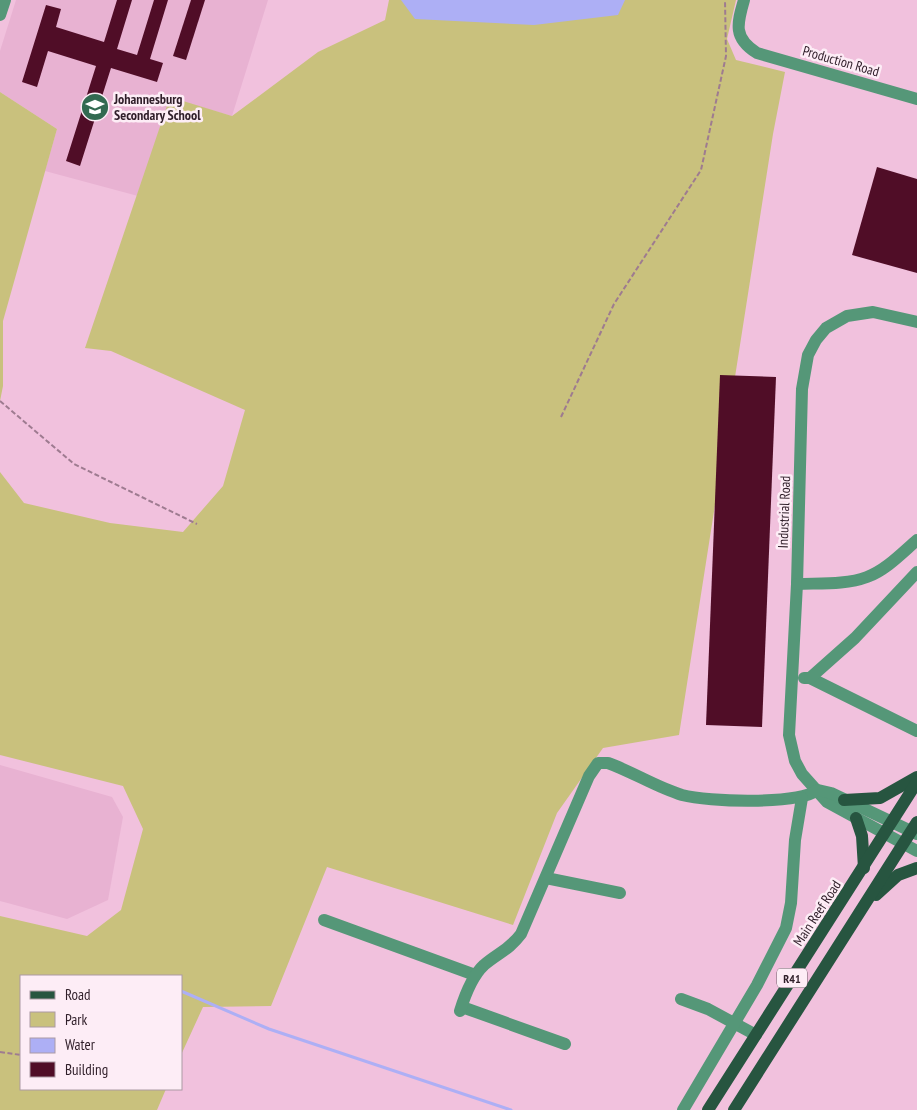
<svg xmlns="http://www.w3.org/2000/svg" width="917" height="1110" font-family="'PT Sans Narrow',sans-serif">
<rect width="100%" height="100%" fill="#f1c1dd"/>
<g fill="#e8b2d2">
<path d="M16 0H268L232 116 170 98 138 196 45 171 57 129 0 92V51Z"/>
<path d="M0 765 112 797 123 817 108 900 67 919 0 901Z"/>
</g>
<g fill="#c9c17d">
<path d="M389 0H736L727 39 736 60 785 72 773 134 679 735 603 748 557 813 513 925 327 867 271 1006 203 1007 181 1055V976H21V1089H166L157 1110H0V916L87 936 121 910 143 829 123 786 0 755V472L24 503 110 523 183 532 223 486 245 410 111 351 85 348 170 97 232 116 318 52 385 20Z"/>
<path d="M0 92 57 129 3 321V386L0 401Z"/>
</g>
<path fill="#adaff5" d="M401 0H625L618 15 534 25 415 19Z"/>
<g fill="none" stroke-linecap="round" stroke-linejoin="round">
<path stroke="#adaff5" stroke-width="3" d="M181 991 269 1029 511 1110"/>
</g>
<g fill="#500d27">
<path d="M117 0H132L117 49 137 55 154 0H168L150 59 163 63 157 82 111 68 80 166 66 161 96 66 48 51 37 87 22 82 46 5 61 9 56 27 104 42Z"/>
<path d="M191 0H205L186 60 173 56Z"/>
<path d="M877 167 917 179V273L852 255Z"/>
<path d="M720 375 776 377 762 727 706 725Z"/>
</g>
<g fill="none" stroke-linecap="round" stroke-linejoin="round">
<g stroke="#9e7b90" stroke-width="2" stroke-dasharray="5 2.5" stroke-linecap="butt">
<path d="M0 401 74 464 197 524"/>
<path d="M561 417 614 304 701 170 726 56 725 0"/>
<path d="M0 1052 21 1055"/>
</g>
<g stroke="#559778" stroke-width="12">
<path d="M744 0C737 24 733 38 757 53L917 99"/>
<path d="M0 15 5 0"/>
<path d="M917 322 873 312 847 316 826 328 816 340 808 355 802 389 797 584 789 735 795 761 802 774 827 802 917 851"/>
<path d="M797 584C819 583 846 585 867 577 886 570 902 553 917 540"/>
<path d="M804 678H810L917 731"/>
<path d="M810 678 855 638 917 572"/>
<path d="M546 878 620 893"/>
<path d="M324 920 475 975"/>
<path d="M681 999 708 1009 756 1035"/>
<path d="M462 1007 565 1044"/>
<path d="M460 1011C465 995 472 976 484 965 498 953 509 950 521 934L589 776 598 763H608C633 772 656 787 682 795 709 802 796 805 818 790L831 793 917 834"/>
<path d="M683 1110 757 985 786 928 791 903 795 840 802 798"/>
</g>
<g stroke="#275540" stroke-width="12">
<path d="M844 800 880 798 917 777"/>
<path d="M856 818 862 836 864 868"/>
<path d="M876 895 898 875 917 868"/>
<path d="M708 1110 917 782"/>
<path d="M734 1110 917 822"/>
</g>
</g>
<defs>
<symbol id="school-disc" viewBox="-11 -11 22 22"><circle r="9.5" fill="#326a51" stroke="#fdedf6"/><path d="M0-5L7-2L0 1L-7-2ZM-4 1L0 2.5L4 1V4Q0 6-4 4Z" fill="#fff"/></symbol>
</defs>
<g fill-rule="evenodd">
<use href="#school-disc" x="79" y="91" width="32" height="32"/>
</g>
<g text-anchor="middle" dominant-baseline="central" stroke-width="5" stroke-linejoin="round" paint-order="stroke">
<rect fill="#fdedf6" stroke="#6d5c66" stroke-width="1" x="777" y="968.5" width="30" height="19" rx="4"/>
<g font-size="12" font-weight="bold" fill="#2f1e29">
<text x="792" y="978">R41</text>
</g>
<g font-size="14" fill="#2f1e29" stroke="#fdedf6">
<text transform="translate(841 61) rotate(16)">Production Road</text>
<text transform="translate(784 512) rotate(-88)">Industrial Road</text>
<text transform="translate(817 913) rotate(-57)">Main Reef Road</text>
</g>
<g font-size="14" font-weight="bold" fill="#2f1e29" stroke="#fdedf6" text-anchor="start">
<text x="114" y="99">Johannesburg<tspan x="114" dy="16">Secondary School</tspan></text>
</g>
</g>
<rect x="20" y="975" width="162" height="115" fill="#fdedf6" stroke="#ab9aa4"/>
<rect x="30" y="991" width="25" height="8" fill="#275540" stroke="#ab9aa4"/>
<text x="65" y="1000" font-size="15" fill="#2f1e29">Road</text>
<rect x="30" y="1012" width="25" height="15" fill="#c9c17d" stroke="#ab9aa4"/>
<text x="65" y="1025" font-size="15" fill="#2f1e29">Park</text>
<rect x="30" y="1038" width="25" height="15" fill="#adaff5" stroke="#ab9aa4"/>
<text x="65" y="1050" font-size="15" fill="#2f1e29">Water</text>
<rect x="30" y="1062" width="25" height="15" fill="#500d27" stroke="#ab9aa4"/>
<text x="65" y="1075" font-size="15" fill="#2f1e29">Building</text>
</svg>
